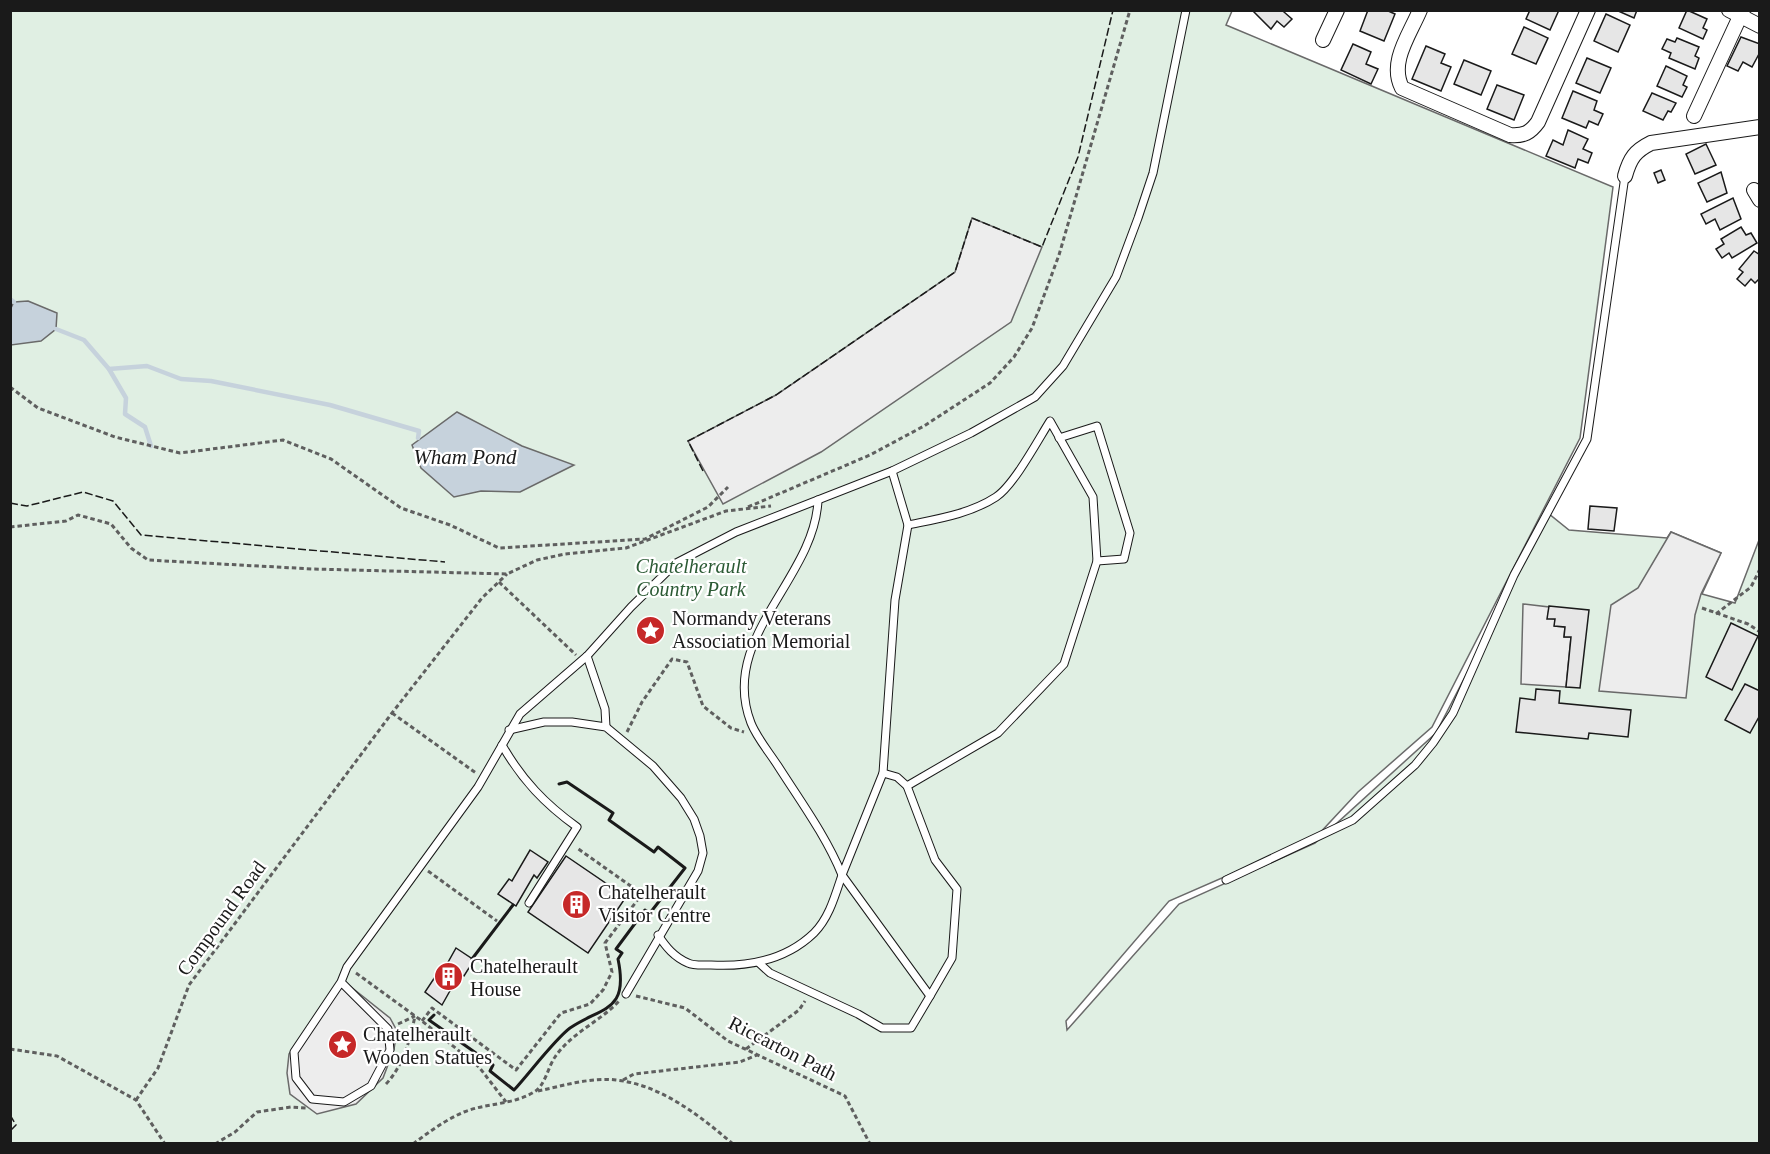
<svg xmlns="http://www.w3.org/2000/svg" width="1770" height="1154" font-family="Georgia,serif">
<rect width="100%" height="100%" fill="#fff"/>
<path fill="#e0efe3" stroke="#6a6a6a" stroke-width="1.5" d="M10 11H1232L1226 25 1613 187 1580 438 1432 727 1358 792 1316 837 1169 901 1066 1021 1067 1030 1179 904 1315 843 1436 733 1549 514 1569 530 1667 538 1671 532 1721 553 1702 594 1735 603 1759 540V1143H11Z"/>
<g fill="#ededed" stroke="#6a6a6a" stroke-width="1.5">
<path d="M972 218 1042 247 1011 322 821 452 723 504 688 441 776 395 955 272Z"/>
<path d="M1671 532 1721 553 1701 594 1695 615 1686 698 1599 691 1611 605 1638 588Z"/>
<path d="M1523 604 1549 607 1548 618 1555 619V626L1565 627 1564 637H1571L1566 687 1521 684Z"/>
<path d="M341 979 390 1018 397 1031 394 1049 383 1078 356 1104 317 1114 290 1094 287 1073 289 1054Z"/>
</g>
<g fill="#c6d2dc" stroke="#6a6a6a" stroke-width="1.5">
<path d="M28 301 57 313 56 329 41 341 11 345V308L14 302Z"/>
<path d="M457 412 522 446 574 465 520 492 481 491 454 497 421 468 412 445Z"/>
</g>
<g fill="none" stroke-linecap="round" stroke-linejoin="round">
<g stroke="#c6d2dc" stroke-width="4.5">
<path d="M10 299 14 302"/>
<path d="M56 329 84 340 109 369 147 366 181 379 211 381 330 405 419 431 418 438"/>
<path d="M109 369 126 398 125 414 145 427 151 446"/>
</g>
</g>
<g fill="#e6e6e6" stroke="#1a1a1a" stroke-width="1.5">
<path d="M1252 10H1286L1284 12 1292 19 1284 27 1277 21 1271 29Z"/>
<path d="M1368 10H1386L1395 14 1384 41 1360 31Z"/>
<path d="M1530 10H1559L1550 30 1526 19Z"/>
<path d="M1616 10H1637L1634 18Z"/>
<path d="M1687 10 1707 19 1703 28 1707 30 1703 39 1679 28Z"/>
<path d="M1606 14 1630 25 1618 52 1594 41Z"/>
<path d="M1524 27 1548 38 1536 64 1512 54Z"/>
<path d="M1741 37 1760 44V52L1752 67 1743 62 1738 71 1727 66Z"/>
<path d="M1677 38 1699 47 1695 56 1699 58 1695 69 1669 58 1671 53 1662 49 1667 39 1675 42Z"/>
<path d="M1353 44 1371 52 1366 64 1378 69 1371 84 1341 70Z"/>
<path d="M1426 46 1445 54 1441 63 1451 67 1441 91 1412 79Z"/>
<path d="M1587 58 1611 68 1600 93 1576 83Z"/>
<path d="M1464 60 1491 71 1481 95 1454 84Z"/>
<path d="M1666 66 1687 76 1683 85 1687 87 1682 97 1657 86Z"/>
<path d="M1497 85 1524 95 1514 120 1487 109Z"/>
<path d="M1573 91 1597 101 1594 110 1603 114 1598 125 1589 121 1586 128 1562 118Z"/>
<path d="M1652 93 1676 103 1671 112 1668 111 1663 120 1643 111Z"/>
<path d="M1568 130 1588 139 1583 149 1592 153 1588 163 1578 159 1575 168 1546 156 1553 140 1563 145Z"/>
<path d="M1706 144 1716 165 1695 174 1686 154Z"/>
<path d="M1661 170 1665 180 1658 183 1654 173Z"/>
<path d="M1721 172 1727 193 1707 202 1698 183Z"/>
<path d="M1733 198 1741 219 1720 230 1715 219 1706 224 1701 214Z"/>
<path d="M1741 227 1746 235 1751 233 1757 243 1732 258 1729 253 1722 258 1716 249 1724 244 1721 239Z"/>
<path d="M1754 251 1760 255V278L1755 283 1751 279 1745 286 1737 279 1743 272 1739 269Z"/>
<path d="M1590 506 1617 508 1614 531 1588 529Z"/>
<path d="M1549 606 1589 610 1580 688 1566 687 1571 637H1564L1565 627 1554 626 1555 619H1547Z"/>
<path d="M1731 623 1758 636 1732 690 1706 677Z"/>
<path d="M1745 684 1760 691V715L1750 733 1725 720Z"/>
<path d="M1536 689 1560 691 1559 703 1631 710 1628 737 1589 733 1588 739 1516 732 1520 698 1535 700Z"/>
<path d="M530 850 548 862 537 878 534 875 516 906 498 894 509 879 512 881Z"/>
<path d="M566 856 626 897 588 953 528 912Z"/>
<path d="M456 948 474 960 464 976 460 973 442 1005 425 992 435 977 438 980Z"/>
</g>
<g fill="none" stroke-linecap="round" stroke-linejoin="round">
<defs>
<g id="lane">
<path d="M1059 438 1097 426 1130 533 1124 559 1097 561"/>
<path d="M818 500C815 579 718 638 751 723 757 738 769 752 778 766 801 802 826 836 842 875L883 773 895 600 908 525 892 471"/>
<path d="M587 656 605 709 606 727"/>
<path d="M509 730 544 722H572L606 727 653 766 681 798 694 819 700 836 703 853 698 871 626 994"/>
<path d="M502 745C522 780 545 804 577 827L529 903"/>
<path d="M883 773 897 777 907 786 998 733 1064 664 1097 561 1093 497 1050 421C1038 440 1014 485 996 497 970 514 937 519 908 525"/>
<path d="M842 875 930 996 952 958 957 889 935 860 907 786"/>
<path d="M1226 880 1353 820 1415 765 1433 743 1453 713 1514 575 1587 439 1625 176"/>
<path d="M658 935C666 947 674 957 688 963 694 966 704 965 711 965 747 967 786 960 814 933 829 918 835 896 842 875"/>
<path d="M759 963 770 973 858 1014 882 1028H911L930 996"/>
<path d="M341 982 388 1029 390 1050 371 1086 344 1102 312 1099 296 1078 294 1052 341 982 347 967 478 787 520 714 587 656 631 607 676 563 736 532 892 471 971 433 1035 397 1063 366 1116 277 1138 218 1153 173 1186 10"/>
</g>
<g id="street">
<path d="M1420 10C1409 36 1389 62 1402 88L1510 135C1524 136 1530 133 1538 122L1588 10"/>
<path d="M1729 10 1760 26"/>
<path d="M1323 40 1337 10"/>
<path d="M1694 116 1743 10"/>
<path d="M1625 176C1630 158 1635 151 1651 143L1760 127"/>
<path d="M1754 190 1760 200"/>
</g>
</defs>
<use href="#lane" stroke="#1a1a1a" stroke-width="9"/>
<use href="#street" stroke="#1a1a1a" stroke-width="16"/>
<g stroke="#5f5f5f" stroke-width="3" stroke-dasharray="4.5 3" stroke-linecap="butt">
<path d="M10 387 38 408 115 437 180 453 283 440 331 459 401 508 450 525 499 548 645 539 708 507 728 487"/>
<path d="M748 507 870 455 924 426 990 383 1014 357 1032 328 1059 255 1130 10"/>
<path d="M10 527 66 521 78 515 111 524 131 548 148 560 313 569 507 574 537 560 565 554 626 548 726 511 771 506"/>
<path d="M499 582 576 655"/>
<path d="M1702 608 1748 624 1760 632"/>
<path d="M1716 614 1751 587 1760 569"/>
<path d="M392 713 476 773"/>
<path d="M627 732 642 702 672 659 687 662 703 706 731 728 744 732"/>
<path d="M428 871 497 921"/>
<path d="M356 973 422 1021 479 1067 506 1102"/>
<path d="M636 996 685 1008 728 1041 845 1096 870 1144"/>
<path d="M422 1021 432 1008 516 1070 561 1013 590 1004 603 990 612 972 605 943 642 894 577 848"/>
<path d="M398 1024 415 1016"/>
<path d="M10 1049 57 1056 136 1100 165 1144"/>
<path d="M746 1049 799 1010 805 1001"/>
<path d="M623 1080 634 1074 740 1062 757 1055"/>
<path d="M386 1084C403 1066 410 1040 415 1016"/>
<path d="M538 1091C562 1086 591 1077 616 1080 661 1085 699 1115 733 1144"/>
<path d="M136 1100 158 1068 189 985 392 713 482 598 507 574"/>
<path d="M215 1144 235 1132 257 1112 291 1107 307 1108"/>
<path d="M413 1144C429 1132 445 1120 464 1112 486 1103 513 1105 534 1092 545 1086 548 1067 555 1057 572 1032 600 1022 620 1000"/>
</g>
<use href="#lane" stroke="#fff" stroke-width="7"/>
<use href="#street" stroke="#fff" stroke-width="14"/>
<g stroke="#1a1a1a" stroke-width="1.5" stroke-dasharray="8 3" stroke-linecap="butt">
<path d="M703 471 688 441 776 395 955 272 972 218 1042 247 1078 157 1113 10"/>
<path d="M10 503 27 506 83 492 113 501 141 535 445 562"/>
<path d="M10 1115 16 1125 10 1131"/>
</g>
<g stroke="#1a1a1a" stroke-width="3">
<path d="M472 959 513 905"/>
<path d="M434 1015 429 1020 493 1065 490 1071 514 1090C528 1075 555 1039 570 1028 603 1006 629 1012 618 959L622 953 616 949 645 910 650 913 685 868 658 847 654 852 609 820 613 813 567 782 559 784"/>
</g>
</g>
<defs>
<symbol id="sight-disc" viewBox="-11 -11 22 22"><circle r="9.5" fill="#c62828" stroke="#fff"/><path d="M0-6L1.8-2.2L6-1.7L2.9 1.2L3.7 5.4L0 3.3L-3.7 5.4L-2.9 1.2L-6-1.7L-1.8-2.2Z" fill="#fff"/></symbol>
<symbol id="building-disc" viewBox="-11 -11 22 22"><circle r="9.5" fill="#c62828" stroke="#fff"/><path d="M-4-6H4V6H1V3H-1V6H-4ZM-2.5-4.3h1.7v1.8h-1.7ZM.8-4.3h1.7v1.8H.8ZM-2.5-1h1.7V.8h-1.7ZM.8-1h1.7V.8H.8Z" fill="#fff"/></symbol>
</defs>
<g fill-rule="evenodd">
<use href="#sight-disc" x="634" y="614" width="33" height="33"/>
<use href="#building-disc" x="560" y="888" width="33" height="33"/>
<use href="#building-disc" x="432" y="960" width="33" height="33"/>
<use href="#sight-disc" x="326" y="1028" width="33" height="33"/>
</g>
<g text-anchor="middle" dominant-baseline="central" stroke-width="4.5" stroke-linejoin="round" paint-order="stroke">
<g font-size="20" font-style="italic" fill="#2b5a34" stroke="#fff">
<text x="691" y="566">Chatelherault<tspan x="691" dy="23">Country Park</tspan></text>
</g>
<g font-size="20" fill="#1a1a1a" stroke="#fff" text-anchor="start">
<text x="672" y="618">Normandy Veterans<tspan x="672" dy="23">Association Memorial</tspan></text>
<text x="598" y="892">Chatelherault<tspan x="598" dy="23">Visitor Centre</tspan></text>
<text x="470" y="966">Chatelherault<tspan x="470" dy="23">House</tspan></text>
<text x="363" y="1034">Chatelherault<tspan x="363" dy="23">Wooden Statues</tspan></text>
</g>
<g font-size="20" fill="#1a1a1a" stroke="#fff">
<text transform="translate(221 918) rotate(-54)">Compound Road</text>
<text transform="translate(783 1048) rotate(27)">Riccarton Path</text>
</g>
<g font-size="21" font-style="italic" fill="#1a1a1a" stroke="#fff">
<text x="465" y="457">Wham Pond</text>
</g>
</g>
<rect width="1770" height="1154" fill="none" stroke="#1a1a1a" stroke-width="24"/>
</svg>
